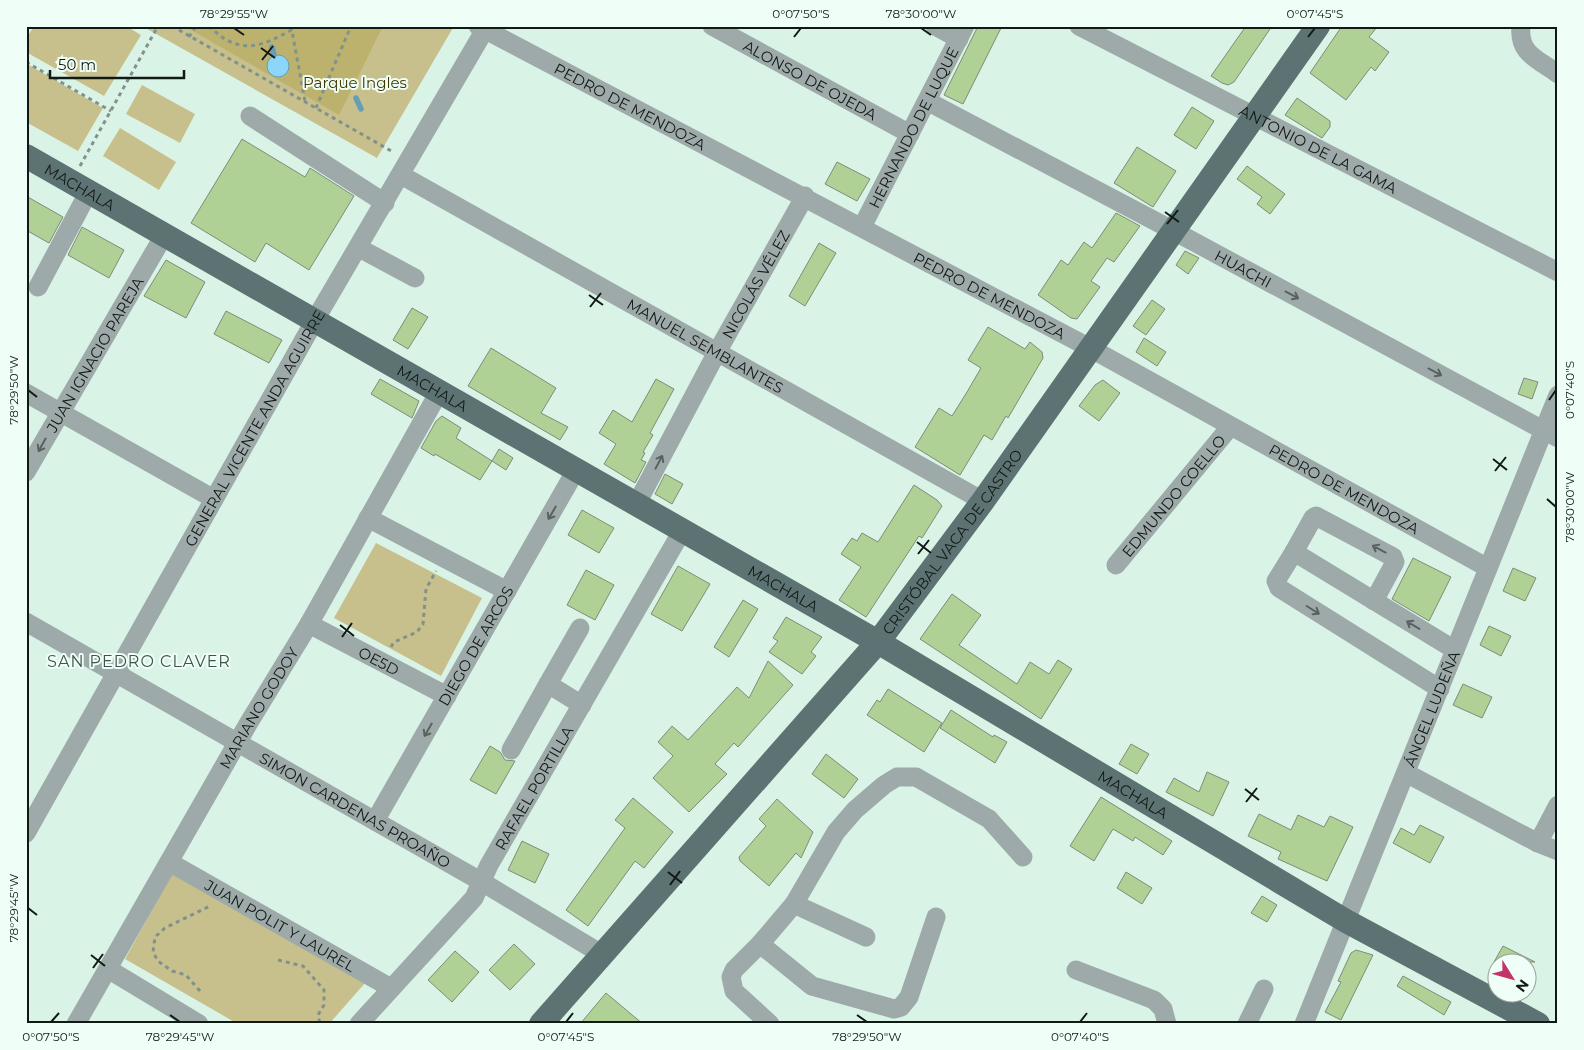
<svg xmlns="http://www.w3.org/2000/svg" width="1584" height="1050" font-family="Montserrat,sans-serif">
<rect width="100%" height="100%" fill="#daf3e7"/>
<g fill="#c8c08c">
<path d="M34 26H126L141 35 104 96 26 52V39Z"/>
<path d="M142 26H454L377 158Z"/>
<path d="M29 65 103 108 78 151 26 122V71Z"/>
<path d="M142 85 195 114 180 143 126 114Z"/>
<path d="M120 128 176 162 159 190 103 156Z"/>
<path d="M376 543 482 598 441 676 334 618Z"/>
<path d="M172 874 366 982 329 1024H238L125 959Z"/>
</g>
<path fill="#bdb16e" d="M184 26H383L339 115Z"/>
<circle fill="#8cd6f9" stroke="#679db5" cx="278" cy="66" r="11"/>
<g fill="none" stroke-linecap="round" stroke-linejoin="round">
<g stroke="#679db5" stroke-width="5.5">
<path d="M272 47 274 55"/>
<path d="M356 98 361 109"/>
</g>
</g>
<g fill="#afd195" stroke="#808b78">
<path d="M978 26H1002L963 104 944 95Z"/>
<path d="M1246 26H1272L1234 82 1228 85 1222 83 1211 76Z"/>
<path d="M1342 26H1378L1369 37 1389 52 1375 71 1371 67 1346 100 1310 73Z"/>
<path d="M1297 98 1330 121V127L1322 138 1285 115Z"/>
<path d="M1192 107 1214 121 1196 149 1174 135Z"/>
<path d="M242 139 305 177 310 168 354 196 309 270 266 243 255 262 191 223Z"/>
<path d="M1137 147 1176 171 1153 207 1114 183Z"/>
<path d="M837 162 870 179 857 201 825 184Z"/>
<path d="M1247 166 1285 194 1270 214 1257 204 1262 197 1237 179Z"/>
<path d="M26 196 63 217 49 243 26 230Z"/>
<path d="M1116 213 1140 226 1114 262 1107 258 1091 281 1100 287 1077 319 1071 318 1038 295 1061 260 1068 265 1084 242 1092 248Z"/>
<path d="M82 227 124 250 109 278 68 255Z"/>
<path d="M819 243 836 253 805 306 789 296Z"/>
<path d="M1185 251 1199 258 1188 274 1176 265Z"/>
<path d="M166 260 205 282 186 318 144 296Z"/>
<path d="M1152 300 1165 309 1146 335 1133 326Z"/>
<path d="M412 308 428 317 408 349 393 340Z"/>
<path d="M226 311 282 340 269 363 214 334Z"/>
<path d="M988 327 1025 349 1030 342 1042 352 1043 358 1008 418 1006 416 992 440 984 435 960 475 915 447 939 408 952 416 967 392 981 368 968 360Z"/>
<path d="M1144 338 1166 352 1157 366 1136 352Z"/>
<path d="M491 348 556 388 541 413 568 427 560 440 468 386Z"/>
<path d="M1524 378 1538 382 1532 399 1518 394Z"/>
<path d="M380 379 419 401 412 418 371 394Z"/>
<path d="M656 379 674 389 650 433 653 435 643 452 645 453 641 460 646 462 635 483 604 464 616 444 599 433 613 410 632 422Z"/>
<path d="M1103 380 1120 393 1099 421 1079 406 1095 385Z"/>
<path d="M442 416 461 428 456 438 492 461 480 480 435 454 434 456 421 448 436 421Z"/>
<path d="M499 449 513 458 506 470 492 461Z"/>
<path d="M665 474 683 484 672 504 655 494Z"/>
<path d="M914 485 937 500 942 506 922 538 919 536 866 617 839 600 861 567 841 554 852 538 857 541 862 533 878 542Z"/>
<path d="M582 510 614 528 599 553 568 535Z"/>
<path d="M1413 558 1451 577 1429 621 1392 599Z"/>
<path d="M678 566 710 584 682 631 651 614Z"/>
<path d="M1513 568 1536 578 1525 601 1503 591Z"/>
<path d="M586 570 614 585 595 620 567 605Z"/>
<path d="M952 594 981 615 959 645 1017 684 1030 662 1049 674 1058 660 1072 669 1041 719 920 639Z"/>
<path d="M743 600 758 609 729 657 714 647Z"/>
<path d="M786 617 822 637 811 652 816 656 802 674 769 652 778 641 773 638Z"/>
<path d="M1489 626 1511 636 1501 656 1480 645Z"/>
<path d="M768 661 793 685 738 747 734 743 715 764 727 774 689 812 653 778 673 756 658 742 672 726 688 740 737 687 749 698Z"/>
<path d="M1463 684 1492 697 1482 718 1453 705Z"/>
<path d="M888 689 942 723 924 752 867 715 877 700 880 702Z"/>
<path d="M951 710 993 737 994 735 1007 742 995 763 940 728Z"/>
<path d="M1131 744 1149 754 1137 774 1119 764Z"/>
<path d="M490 746 500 752 505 760 515 761 496 794 470 780Z"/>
<path d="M826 754 858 779 844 798 812 774Z"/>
<path d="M1207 772 1229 782 1213 816 1166 792 1174 778 1199 792Z"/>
<path d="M1101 797 1172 841 1163 855 1135 837 1133 841 1113 829 1094 861 1070 846Z"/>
<path d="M633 798 673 832 644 868 635 861 588 926 566 910 625 828 615 820Z"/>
<path d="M777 799 813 832 801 858 796 853 769 886 740 861 739 857 766 826 759 819Z"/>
<path d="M1259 814 1291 830 1298 815 1324 827 1330 816 1353 827 1327 881 1278 859 1281 852 1248 836Z"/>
<path d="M1420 825 1444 837 1430 863 1393 843 1401 828 1414 835Z"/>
<path d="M522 841 549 854 535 883 508 870Z"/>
<path d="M1126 872 1152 888 1142 904 1117 888Z"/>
<path d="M1262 896 1277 905 1267 922 1251 913Z"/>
<path d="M514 944 535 964 510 990 489 970Z"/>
<path d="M1503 946 1535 962H1494Z"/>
<path d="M1356 950 1373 955 1341 1020 1325 1012 1341 982 1338 981 1351 953Z"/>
<path d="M455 951 479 972 452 1002 428 980Z"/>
<path d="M1403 976 1451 1002 1444 1015 1397 986Z"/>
<path d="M606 993 643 1024H580Z"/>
</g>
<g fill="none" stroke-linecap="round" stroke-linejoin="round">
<g stroke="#81928a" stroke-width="3" stroke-dasharray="4 4" stroke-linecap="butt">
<path d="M172 26 393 152"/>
<path d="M209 26C241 58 264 46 298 26"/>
<path d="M291 26 305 101"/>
<path d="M189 37 196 26"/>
<path d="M26 62 111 111"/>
<path d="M316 108 351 26"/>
<path d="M80 166 158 26"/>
<path d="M391 647 394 642 417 632 423 624 426 589 436 571"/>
<path d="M278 960 303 966 324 990V1005L318 1015 320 1024"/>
<path d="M200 991 186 975 172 971 158 961 153 952 155 937 165 928 210 906"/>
</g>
<g stroke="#9eaaaa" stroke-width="19">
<path id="s1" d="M478 26 1090 348 1488 568"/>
<path id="s2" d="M712 26 910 134"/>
<path d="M935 26 959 39"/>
<path id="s3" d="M1079 26 1558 272"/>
<path d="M1521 26C1518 54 1538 59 1558 74"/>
<path id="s4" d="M927 101 1172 230 1558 438"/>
<path d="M250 116 385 203"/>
<path id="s5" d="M401 175 983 501"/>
<path id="s6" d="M862 227 965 26"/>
<path d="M359 248 415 278"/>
<path d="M38 287 88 193"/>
<path d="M26 393 214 499"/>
<path id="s7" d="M26 472 163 237"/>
<path id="s8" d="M636 505 716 354 805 196"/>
<path d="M368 518 507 591"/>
<path d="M1294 552 1313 518 1316 516 1393 557 1395 562 1374 601"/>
<path id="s9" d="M1116 565 1230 427"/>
<path id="s10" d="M26 622 482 882 603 955"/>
<path id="s11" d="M309 624 447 696"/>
<path d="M580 628 548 684 582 705"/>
<path d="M1440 689 1279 588 1276 581 1294 552 1455 650"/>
<path d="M511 750 548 684"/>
<path d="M1406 773 1538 843 1558 851"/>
<path id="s12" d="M375 821 576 470"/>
<path id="s13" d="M26 833 315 320 487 26"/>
<path d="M1538 843 1558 805"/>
<path id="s14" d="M169 862 391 988"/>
<path d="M794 904 866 937"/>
<path d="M760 944 812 986 894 1009 901 1007 909 997 936 917"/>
<path d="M108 969 199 1024"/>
<path d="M1076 970 1154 1000 1163 1009 1167 1024"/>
<path id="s15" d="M76 1024 248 724 309 624 439 392"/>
<path id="s16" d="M359 1024 474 898 489 865 682 531"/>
<path d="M770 1024 734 991 731 977 734 970 760 944 794 904 836 832 855 810 884 785 897 777H916L989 819 1023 857"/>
<path d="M1247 1024 1264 989"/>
<path id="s17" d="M1304 1024 1558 395"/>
</g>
<g stroke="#5d7373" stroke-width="24">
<path id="s18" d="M26 156 878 642 1346 921 1538 1024"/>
<path id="s19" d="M541 1024 878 642 983 501 1318 26"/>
</g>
</g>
<defs><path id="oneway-shaft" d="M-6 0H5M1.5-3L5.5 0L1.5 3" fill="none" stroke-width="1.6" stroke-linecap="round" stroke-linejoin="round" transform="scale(1.25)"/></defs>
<g stroke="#586260">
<use href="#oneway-shaft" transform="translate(1292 295) rotate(28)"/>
<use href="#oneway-shaft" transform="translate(1435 372) rotate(28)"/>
<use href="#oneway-shaft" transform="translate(42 445) rotate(119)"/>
<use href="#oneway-shaft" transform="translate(659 462) rotate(-62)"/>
<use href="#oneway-shaft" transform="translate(552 513) rotate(120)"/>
<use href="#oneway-shaft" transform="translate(1379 549) rotate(-152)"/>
<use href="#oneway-shaft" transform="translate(1313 610) rotate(32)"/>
<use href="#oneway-shaft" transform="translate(1413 625) rotate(-149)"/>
<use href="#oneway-shaft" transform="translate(428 730) rotate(120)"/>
</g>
<path fill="none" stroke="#111915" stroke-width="2" d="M234 28 244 35M921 28 931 35M794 37 801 28M1308 37 1315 28M261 48 275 58M262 60 273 46M1165 212 1179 222M1167 224 1178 210M589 295 603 305M590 307 601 293M28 390 37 397M1549 400 1556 390M1493 459 1507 470M1495 471 1506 457M1547 499 1556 507M917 542 931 553M918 554 929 540M340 625 354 636M342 637 352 623M1245 789 1259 800M1246 802 1257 788M668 872 682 883M670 885 680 871M28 908 37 915M91 955 105 966M93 968 103 954M170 1015 180 1022M857 1015 867 1022M51 1022 59 1013M566 1022 573 1013M1080 1022 1087 1013"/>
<g text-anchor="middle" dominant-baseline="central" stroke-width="4" stroke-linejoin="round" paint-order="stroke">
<g font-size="15" fill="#111915" stroke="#effef6">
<text stroke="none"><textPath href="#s2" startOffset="112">ALONSO DE OJEDA</textPath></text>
<text stroke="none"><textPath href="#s1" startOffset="172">PEDRO DE MENDOZA</textPath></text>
<text stroke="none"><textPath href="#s6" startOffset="112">HERNANDO DE LUQUE</textPath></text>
<text stroke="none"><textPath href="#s3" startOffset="269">ANTONIO DE LA GAMA</textPath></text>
<text stroke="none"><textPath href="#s18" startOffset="62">MACHALA</textPath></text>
<text stroke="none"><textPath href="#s4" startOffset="358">HUACHI</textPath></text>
<text stroke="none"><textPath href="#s8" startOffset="251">NICOLÁS VÉLEZ</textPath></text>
<text stroke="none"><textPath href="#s1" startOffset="578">PEDRO DE MENDOZA</textPath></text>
<text stroke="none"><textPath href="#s5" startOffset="349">MANUEL SEMBLANTES</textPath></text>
<text stroke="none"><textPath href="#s7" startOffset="136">JUAN IGNACIO PAREJA</textPath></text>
<text stroke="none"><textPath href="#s18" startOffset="468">MACHALA</textPath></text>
<text stroke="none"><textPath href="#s13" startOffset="465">GENERAL VICENTE ANDA AGUIRRE</textPath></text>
<text stroke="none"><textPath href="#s1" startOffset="982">PEDRO DE MENDOZA</textPath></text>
<text stroke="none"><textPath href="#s9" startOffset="90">EDMUNDO COELLO</textPath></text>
<text stroke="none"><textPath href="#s19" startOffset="634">CRISTÓBAL VACA DE CASTRO</textPath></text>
<text stroke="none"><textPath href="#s18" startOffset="872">MACHALA</textPath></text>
<text stroke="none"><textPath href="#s12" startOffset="202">DIEGO DE ARCOS</textPath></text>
<text stroke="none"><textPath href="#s11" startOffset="79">OE5D</textPath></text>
<text stroke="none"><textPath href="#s15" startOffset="365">MARIANO GODOY</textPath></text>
<text stroke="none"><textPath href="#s17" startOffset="340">ÁNGEL LUDEÑA</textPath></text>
<text stroke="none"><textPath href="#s16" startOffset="296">RAFAEL PORTILLA</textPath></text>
<text stroke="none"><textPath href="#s18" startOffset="1278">MACHALA</textPath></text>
<text stroke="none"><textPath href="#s10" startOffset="379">SIMON CARDENAS PROAÑO</textPath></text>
<text stroke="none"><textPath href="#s14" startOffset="128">JUAN POLIT Y LAUREL</textPath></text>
</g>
<g font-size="15" fill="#403700" stroke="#effef6">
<text x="355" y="82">Parque Ingles</text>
</g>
<g font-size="16" letter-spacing="1" fill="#3f544a" stroke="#effef6">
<text x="139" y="661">SAN PEDRO CLAVER</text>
</g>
</g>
<rect width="1584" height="1050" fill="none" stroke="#effef6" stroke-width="55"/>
<g transform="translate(1512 978) rotate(127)"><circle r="24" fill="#effef6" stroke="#96a29c"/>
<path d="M0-4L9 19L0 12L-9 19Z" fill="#c13569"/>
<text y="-8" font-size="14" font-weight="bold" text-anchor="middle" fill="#111915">N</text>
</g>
<path d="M50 70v8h134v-8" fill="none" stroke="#111915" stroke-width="2.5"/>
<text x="58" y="70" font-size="15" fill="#111915" stroke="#effef6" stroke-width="4" paint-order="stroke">50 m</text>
<rect x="28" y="28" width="1528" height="994" fill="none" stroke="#111915" stroke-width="2"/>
<g font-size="12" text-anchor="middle" fill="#111915">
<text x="234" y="18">78°29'55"W</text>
<text x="801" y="18">0°07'50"S</text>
<text x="921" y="18">78°30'00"W</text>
<text x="1315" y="18">0°07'45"S</text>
<text transform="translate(14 390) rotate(-90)" y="4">78°29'50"W</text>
<text transform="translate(1570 390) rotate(-90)" y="4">0°07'40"S</text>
<text transform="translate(1570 507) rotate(-90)" y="4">78°30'00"W</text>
<text transform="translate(14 908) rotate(-90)" y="4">78°29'45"W</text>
<text x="51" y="1041">0°07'50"S</text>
<text x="180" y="1041">78°29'45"W</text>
<text x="566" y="1041">0°07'45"S</text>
<text x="867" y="1041">78°29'50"W</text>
<text x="1080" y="1041">0°07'40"S</text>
</g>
</svg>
